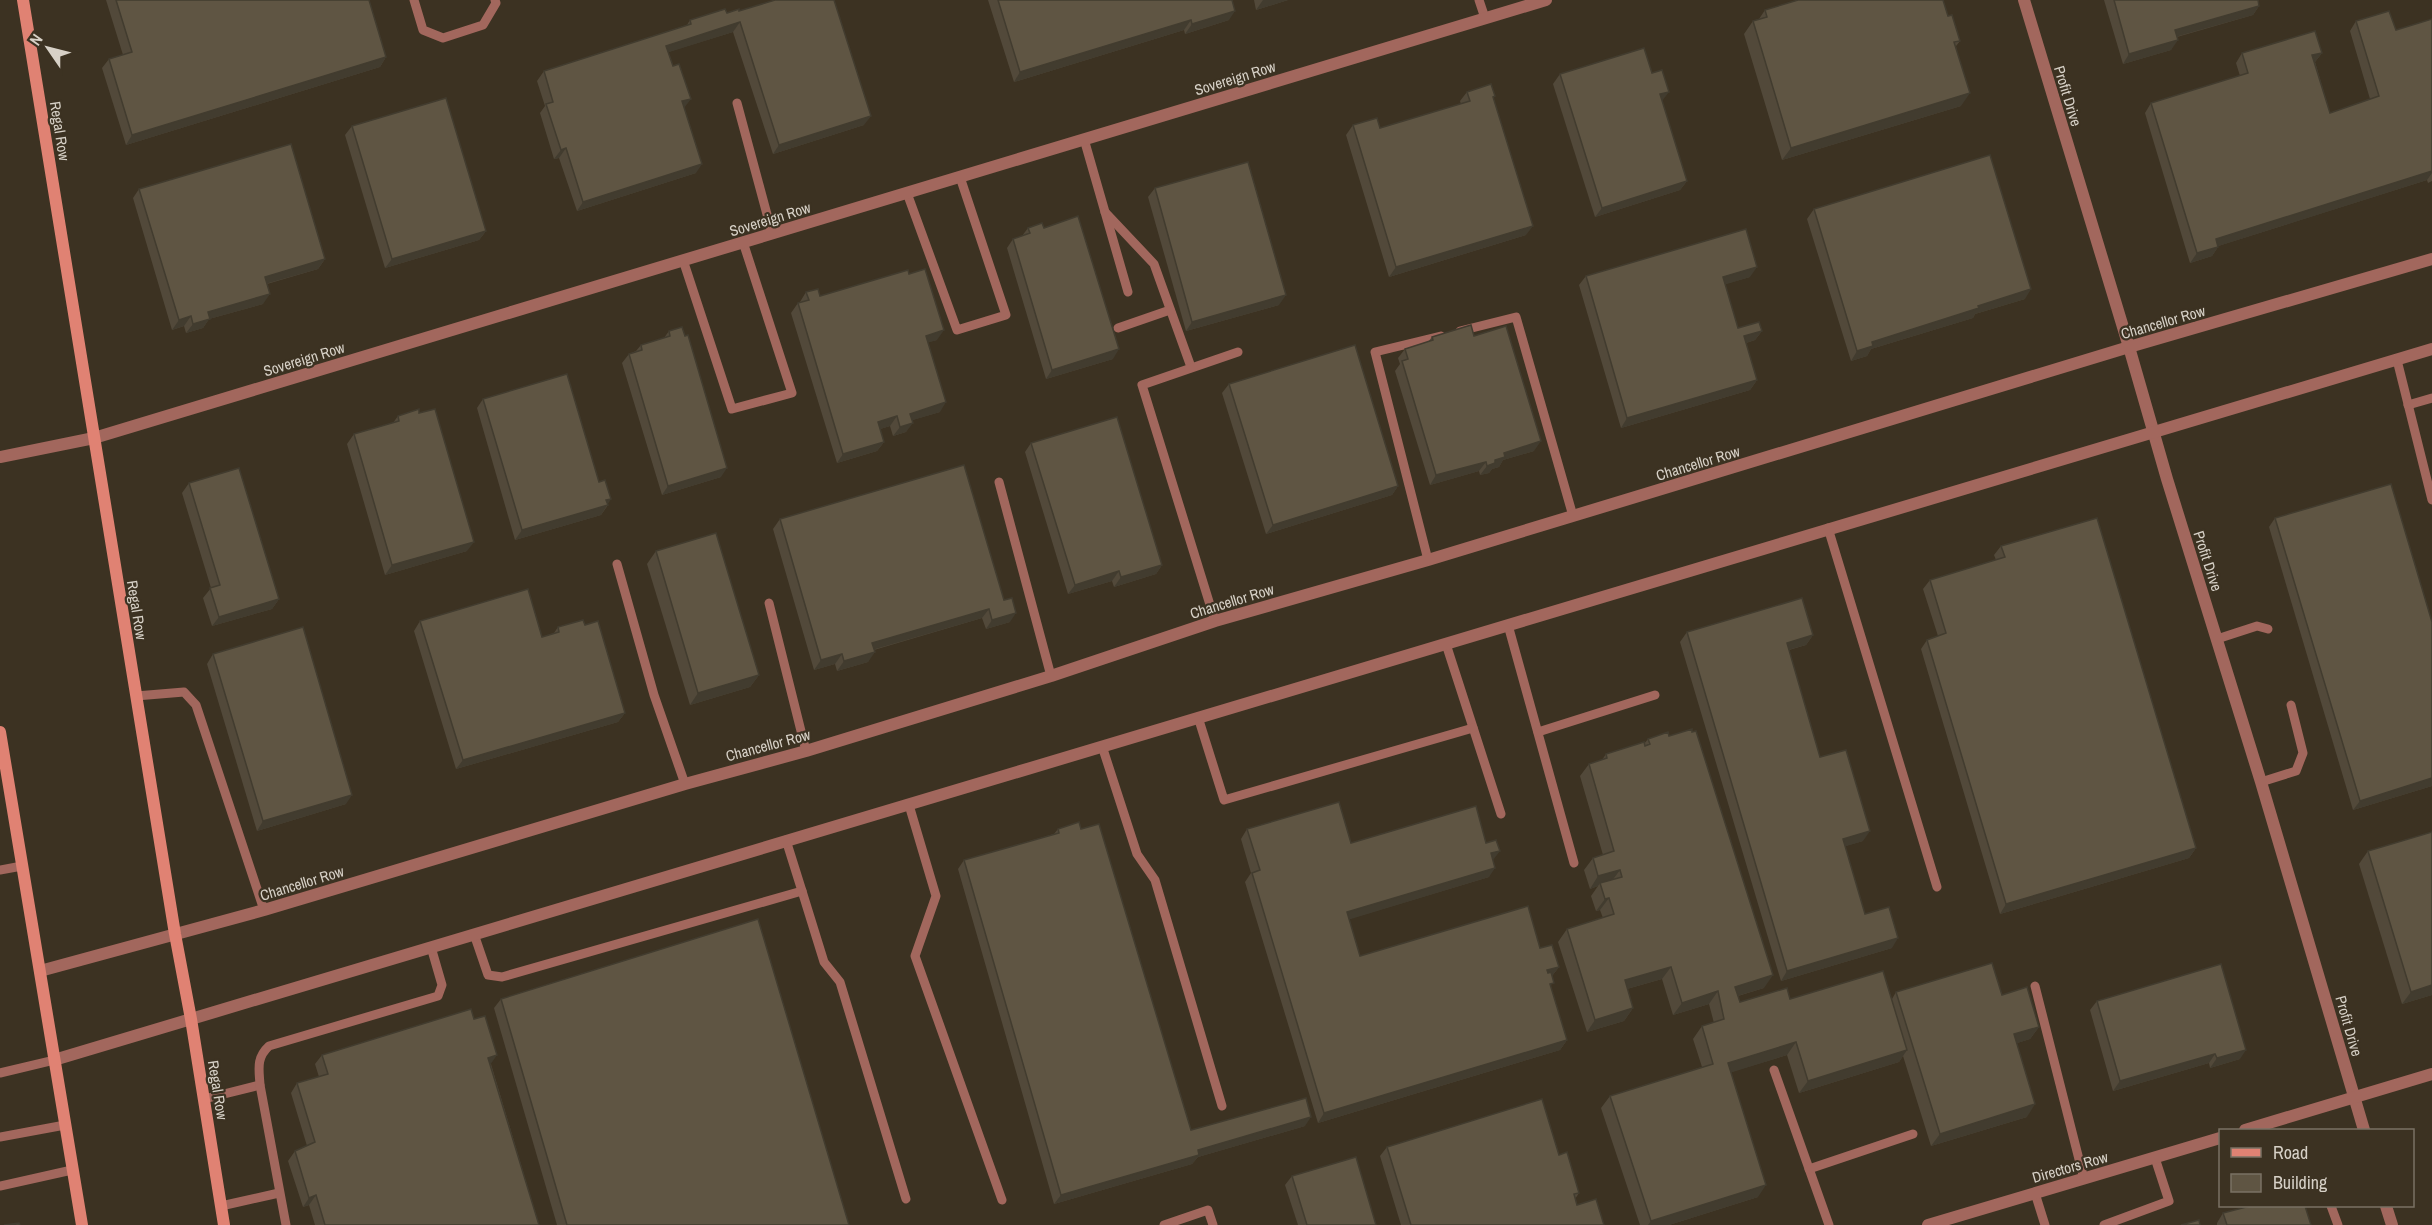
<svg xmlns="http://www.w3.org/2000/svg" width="2432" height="1225" font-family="'Archivo Narrow',sans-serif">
<rect width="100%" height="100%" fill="#3c3222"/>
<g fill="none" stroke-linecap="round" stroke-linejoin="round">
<g stroke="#a2675d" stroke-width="9">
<path d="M414 0 423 30 443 38 483 25 496 3 495 0"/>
<path d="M1479 0 1485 18"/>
<path d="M737 103 772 233"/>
<path d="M1084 139 1128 292"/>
<path d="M907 193 957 330 1006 315 960 177"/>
<path d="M1105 212 1154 264 1191 367"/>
<path d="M683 260 732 409 792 393 743 242"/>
<path d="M1118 328 1170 310"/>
<path d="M1460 331 1516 317 1573 516"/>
<path d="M2397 360 2432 500"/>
<path d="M2408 405 2432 398"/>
<path d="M999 482 1051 676"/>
<path d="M1828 528 1937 887"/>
<path d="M1428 560 1375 352 1441 336"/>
<path d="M617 564 654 695 685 784"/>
<path d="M769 603 806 751"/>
<path d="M1215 621 1142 385 1238 352"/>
<path d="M1508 625 1574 863"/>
<path d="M2217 639 2257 626 2268 629"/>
<path d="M1446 644 1501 814"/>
<path d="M136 696 184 692 196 705 264 910"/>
<path d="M1198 717 1224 800 1473 728"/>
<path d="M1538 732 1655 695"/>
<path d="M1102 746 1137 854 1155 880 1222 1106"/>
<path d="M2261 782 2296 771 2303 753 2291 705"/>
<path d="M909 805 936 896 915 956 1002 1200"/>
<path d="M0 870 22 866"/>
<path d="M802 891 824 962 840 982 906 1199"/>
<path d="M474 934 488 975 502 977 802 891 786 840"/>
<path d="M2035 986 2084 1179"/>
<path d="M1774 1070 1829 1225"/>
<path d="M0 1073 54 1060"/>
<path d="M204 1099 260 1085"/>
<path d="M0 1137 65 1125"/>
<path d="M1809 1169 1913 1134"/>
<path d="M0 1186 72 1170"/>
<path d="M2035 1193 2045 1225"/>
<path d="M221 1206 279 1193"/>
<path d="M2331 1206 2338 1225"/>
<path d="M286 1225 260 1085C259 1069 256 1058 269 1046L438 996 442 985 431 947"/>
<path d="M1164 1225 1208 1210 1213 1225"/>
<path d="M2104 1225 2169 1201 2155 1158"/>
</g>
<g stroke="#a2675d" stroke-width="12">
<path d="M2024 0 2129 347 2167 479 2261 782 2364 1130"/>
<path d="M0 457 94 438 1546 0"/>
<path d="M40 971 264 910 685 784 806 751 1051 676 1215 621 1428 560 2129 347 2432 259"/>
<path d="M54 1060 2432 349"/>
<path d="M2245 1130 2432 1074"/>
<path d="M2386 1206 2392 1225"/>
<path d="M1928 1225 2220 1138"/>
</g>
<g stroke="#e08273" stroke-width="12">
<path d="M23 0 175 934 191 1019 224 1225"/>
<path d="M0 732 82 1225"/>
</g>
</g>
<g fill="#52493a">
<path d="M106 0H369L386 57 380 67 126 145 102 68 109 59 123 55Z"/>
<path d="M988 0H1232L1229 20 1185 34 1184 30 1014 82Z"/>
<path d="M1254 0H1288L1256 10Z"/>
<path d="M2104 0H2258L2259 6 2253 15 2177 37 2171 50 2123 64Z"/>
<path d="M1765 10 1948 16 1960 41 1956 46 1961 106 1782 160 1744 34 1753 21 1759 19Z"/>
<path d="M739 11 864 125 773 154 733 32 668 52 684 108 696 173 577 211 559 158 554 159 540 113 545 106 537 81 544 71 687 25 690 20Z"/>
<path d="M2432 19V181L2428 183 2427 180 2218 246V247L2212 256 2190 263 2145 113 2151 103 2240 76 2236 63 2242 53H2322L2315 62 2330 113 2370 99 2350 31 2356 21 2396 30Z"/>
<path d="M1560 74 1662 101 1687 181 1680 190 1595 217 1553 84Z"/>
<path d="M1467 92 1493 99 1526 235 1389 277 1346 135 1353 125 1380 128 1461 104 1460 101Z"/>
<path d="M352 126 486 231 479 240 385 268 345 135Z"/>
<path d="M1155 188 1279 305 1186 331 1148 197Z"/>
<path d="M139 189 325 259 318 269 267 284 263 304 209 319 203 328 186 333 184 326 172 330 133 198Z"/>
<path d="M1814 209 2025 299 1975 314 1973 318 1871 349 1867 356 1851 361 1807 219Z"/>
<path d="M1028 228H1044L1113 359 1046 379 1007 248 1013 239 1022 236Z"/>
<path d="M1586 276 1750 277 1725 284 1738 328 1762 331 1755 340 1746 343 1757 380 1750 390 1621 428 1579 285Z"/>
<path d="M806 292 820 296 937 340 928 342 940 412 912 420 906 432 893 436 890 426 880 429 884 442 877 451 837 463 791 313 798 303 800 302Z"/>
<path d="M669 331 721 477 662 495 622 363 629 354 636 351 641 345 664 338Z"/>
<path d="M1474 336 1534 451 1503 460 1499 467 1492 469 1489 473 1480 475 1479 471 1430 485 1395 371 1400 364 1398 358 1405 349 1428 342 1432 337Z"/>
<path d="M1229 384 1398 486 1392 495 1266 534 1222 393Z"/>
<path d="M483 399 599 482 608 505 601 515 515 540 477 408Z"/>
<path d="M398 416 467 551 385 575 347 444 354 434 393 423Z"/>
<path d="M1031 443 1162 565 1156 574 1114 587 1112 581 1068 594 1025 452Z"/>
<path d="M964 465 1010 622 986 629 982 618 874 650 868 662 837 671 835 664 814 670 773 529 780 519Z"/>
<path d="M189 483 279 599 272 609 212 626 203 598 211 588 182 493Z"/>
<path d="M2275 518 2432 622V786L2353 810 2269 527Z"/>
<path d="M2001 546 2196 848 2189 858 2000 914 1921 649 1927 640 1938 636 1923 589 1930 580 1996 560 1994 555Z"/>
<path d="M656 551 759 675 750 687 690 705 647 564Z"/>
<path d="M420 621 542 637 554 633 558 627 585 625 625 713 618 722 456 769 414 631Z"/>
<path d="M1687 632 1813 635 1806 645 1789 650 1820 757 1863 841 1845 846 1865 914 1892 948 1781 981 1680 642Z"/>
<path d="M213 654 346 804 257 831 207 664Z"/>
<path d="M1648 739 1764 988 1738 996 1740 1002 1790 999H1892L1896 992 2002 995 2039 1027 2030 1039 2017 1043 2027 1117 1931 1146 1903 1056 1899 1062 1799 1093 1787 1055 1731 1072 1758 1197 1669 1225H1640L1601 1108 1610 1096 1702 1067 1693 1039 1702 1026 1714 1023 1709 1004 1673 1015 1662 979 1627 989 1633 1008 1624 1021 1587 1032 1558 942 1567 929 1603 918 1600 910 1596 911 1591 896 1598 886 1590 889 1584 870 1593 858 1603 855 1580 776 1589 764 1602 760 1606 754 1644 744Z"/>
<path d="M1058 829H1081L1191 1130 1305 1126 1198 1157 1192 1164 1054 1204 958 869 964 860 1054 834Z"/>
<path d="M1247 829 1351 843H1486L1493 860 1489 877 1349 919 1360 956 1540 948 1559 967 1552 976 1551 987 1567 1040 1560 1050 1318 1123 1245 882 1251 873 1241 839Z"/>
<path d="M2432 832V995L2402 1004 2359 864 2368 851Z"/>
<path d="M501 999 849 1225H557L494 1008Z"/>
<path d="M2097 1001 2240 1059 2210 1068 2209 1063 2113 1091 2090 1010Z"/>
<path d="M322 1055 491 1064 539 1225H315L309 1205 303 1207 288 1161 295 1151 307 1146 291 1093 297 1083 319 1077 315 1064Z"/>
<path d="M1387 1147 1559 1155 1579 1193 1575 1199 1577 1205 1604 1225H1401L1380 1156Z"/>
<path d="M1292 1176 1376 1225H1298L1285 1185Z"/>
<path d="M2223 1213 2311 1225H2217V1223Z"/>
</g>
<g fill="#423c2f">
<path d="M1263 0H1288L1256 10Z"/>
<path d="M2259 6 2253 15 2168 39 2175 30Z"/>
<path d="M1235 11 1229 20 1185 34 1192 24Z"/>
<path d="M1191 20 1184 30 1014 82 1020 72Z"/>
<path d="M740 22 733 32 660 55 666 46Z"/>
<path d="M2178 40 2171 50 2123 64 2129 54Z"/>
<path d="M2322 53 2315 62 2306 65 2312 55Z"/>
<path d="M386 57 380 67 126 145 132 135Z"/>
<path d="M1669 92 1662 101 1660 94Z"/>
<path d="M1970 93 1961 106 1782 160 1791 148Z"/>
<path d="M691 99 684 108 682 101Z"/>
<path d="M871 116 864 125 773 154 779 145Z"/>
<path d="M566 148 559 158 554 159 561 150Z"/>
<path d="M702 164 696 173 577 211 583 202Z"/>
<path d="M2432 171V173L2427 180 2209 249 2216 239Z"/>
<path d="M1687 181 1680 190 1595 217 1602 208Z"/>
<path d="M1533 226 1526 235 1389 277 1396 267Z"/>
<path d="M486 231 479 240 385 268 392 259Z"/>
<path d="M2218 247 2212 256 2190 263 2197 253Z"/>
<path d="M325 259 318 269 258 286 265 277Z"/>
<path d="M1757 267 1750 277 1717 287 1723 277Z"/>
<path d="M2031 289 2025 299 1975 314 1973 318 1871 349 1867 356 1851 361 1857 351 1872 342 1978 306Z"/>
<path d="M270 294 263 304 209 319 203 328 186 333 193 324 208 312Z"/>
<path d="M1286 295 1279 305 1186 331 1192 322Z"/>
<path d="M191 316 184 326 172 330 179 320Z"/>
<path d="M944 330 937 340 920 345 926 336Z"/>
<path d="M1762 331 1755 340 1737 346 1744 336Z"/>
<path d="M1119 349 1113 359 1046 379 1052 370Z"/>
<path d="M1757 380 1750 390 1621 428 1627 418Z"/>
<path d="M946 402 940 412 903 423 910 414Z"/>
<path d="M897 416 890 426 871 432 878 422Z"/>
<path d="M913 423 906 432 893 436 900 427Z"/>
<path d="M1541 441 1534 451 1503 460 1499 467 1492 469 1489 473 1480 475 1487 466 1504 453Z"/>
<path d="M884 442 877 451 837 463 843 454Z"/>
<path d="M1486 462 1479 471 1430 485 1436 475Z"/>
<path d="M727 468 721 477 662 495 668 486Z"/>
<path d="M1398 486 1392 495 1266 534 1273 525Z"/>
<path d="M611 499 601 515 515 540 522 530Z"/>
<path d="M474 542 467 551 385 575 392 565Z"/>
<path d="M1162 565 1156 574 1114 587 1121 577Z"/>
<path d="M1119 571 1112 581 1068 594 1075 585Z"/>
<path d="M279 599 272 609 212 626 219 617Z"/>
<path d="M989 609 982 618 865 652 872 643Z"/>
<path d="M1016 613 1010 622 986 629 992 620Z"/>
<path d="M1813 635 1806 645 1780 652 1787 643Z"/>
<path d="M875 652 868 662 837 671 844 661Z"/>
<path d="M842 654 835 664 814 670 821 660Z"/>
<path d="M759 675 750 687 690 705 698 693Z"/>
<path d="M625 713 618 722 456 769 463 760Z"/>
<path d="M2432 778V786L2353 810 2360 801Z"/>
<path d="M352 795 346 804 257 831 263 821Z"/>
<path d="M1870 831 1863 841 1837 849 1843 839Z"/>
<path d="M2196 848 2189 858 2000 914 2006 904Z"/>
<path d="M1500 851 1493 860 1491 853Z"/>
<path d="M1495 868 1489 877 1341 922 1347 912Z"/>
<path d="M1620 870 1611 882 1600 883 1598 886 1590 889 1598 876Z"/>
<path d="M1609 898 1600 910 1596 911 1605 899Z"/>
<path d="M1898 938 1892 948 1781 981 1787 971Z"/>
<path d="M1559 967 1552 976 1540 979 1547 970Z"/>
<path d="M1671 967 1662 979 1616 992 1625 980Z"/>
<path d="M1773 975 1764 988 1727 999 1735 987Z"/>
<path d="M2432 985V995L2402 1004 2411 992Z"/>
<path d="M1718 991 1709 1004 1673 1015 1682 1003Z"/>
<path d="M1633 1008 1624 1021 1587 1032 1595 1020Z"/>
<path d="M2039 1027 2030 1039 2005 1047 2014 1034Z"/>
<path d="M1567 1040 1560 1050 1318 1123 1324 1113Z"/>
<path d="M1796 1042 1787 1055 1720 1076 1728 1063Z"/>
<path d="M1907 1050 1899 1062 1799 1093 1808 1081Z"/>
<path d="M2246 1050 2240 1059 2210 1068 2217 1058Z"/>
<path d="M2215 1054 2209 1063 2113 1091 2120 1081Z"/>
<path d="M497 1055 490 1065 488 1058Z"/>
<path d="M2035 1104 2027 1117 1931 1146 1940 1134Z"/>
<path d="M1311 1117 1305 1126 1198 1157 1192 1164 1054 1204 1061 1195 1198 1150Z"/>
<path d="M1766 1185 1758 1197 1669 1225H1648L1651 1221Z"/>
<path d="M316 1195 309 1205 303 1207 309 1198Z"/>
</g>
<g fill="#5f5543" stroke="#423c2f" stroke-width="1.5">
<path d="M116 0H369L386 57 132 135 109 59 132 52Z"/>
<path d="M775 0H834L871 116 779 145 740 22 666 46 673 66 679 64 691 99 682 101 702 164 583 202 566 148 561 150 546 104 553 102 544 71 691 24 690 20 725 9 727 13 739 9V11Z"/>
<path d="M998 0H1232L1235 11 1192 24 1191 20 1020 72Z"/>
<path d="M1798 0H1943L1948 16 1952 15 1960 41 1954 42 1970 93 1791 148 1753 21 1767 17 1765 10Z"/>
<path d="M2114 0H2258L2259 6 2175 30 2178 40 2129 54Z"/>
<path d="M2389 11 2396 30 2432 19V171L2216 239 2218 247 2197 253 2151 103 2248 73 2242 53 2315 31 2322 53 2312 55 2330 113 2379 96 2356 21Z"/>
<path d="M1644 48 1652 73 1662 70 1669 92 1660 94 1687 181 1602 208 1560 74Z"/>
<path d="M1491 84 1495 96 1493 97 1533 226 1396 267 1353 125 1377 118 1380 128 1470 101 1467 92Z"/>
<path d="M446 98 486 231 392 259 352 126Z"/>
<path d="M291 144 325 259 265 277 270 294 208 312 210 319 193 324 191 316 179 320 139 189Z"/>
<path d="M1990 155 2031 289 1978 306 1979 308 1872 342 1873 346 1857 351 1814 209Z"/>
<path d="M1248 162 1286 295 1192 322 1155 188Z"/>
<path d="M1078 216 1119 349 1052 370 1013 239 1030 233 1028 228 1042 223 1044 228Z"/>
<path d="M1746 229 1757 267 1723 277 1738 328 1759 322 1762 331 1744 336 1757 380 1627 418 1586 276Z"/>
<path d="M925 269 944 330 926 336 946 402 910 414 913 423 900 427 897 416 878 422 884 442 843 454 798 303 809 300 806 292 818 289 820 296 908 270 909 274Z"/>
<path d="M1471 325 1474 336 1506 326 1541 441 1504 453 1505 457 1495 460V463L1487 466 1486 462 1436 475 1402 361 1408 359 1405 349 1433 340 1432 337Z"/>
<path d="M682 327 685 336 688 335 727 468 668 486 629 354 642 350 641 345 670 336 669 331Z"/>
<path d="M1355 345 1398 486 1273 525 1229 384Z"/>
<path d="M567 374 599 482 605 480 611 499 606 500 608 505 522 530 483 399Z"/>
<path d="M419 409V413L435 409 474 542 392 565 354 434 399 421 398 416Z"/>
<path d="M1117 417 1162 565 1121 577 1119 571 1075 585 1031 443Z"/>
<path d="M964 465 1004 600 1012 598 1016 613 992 620 989 609 872 643 875 652 844 661 842 654 821 660 780 519Z"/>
<path d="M239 468 279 599 219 617 210 588 220 585 189 483Z"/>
<path d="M2391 484 2432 622V778L2360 801 2275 518Z"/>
<path d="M2097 518 2196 848 2006 904 1927 640 1946 633 1930 580 2005 557 2001 546Z"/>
<path d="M716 533 759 675 698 693 656 551Z"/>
<path d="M528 589 542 637 559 632 558 627 583 620 585 625 598 621 625 713 463 760 420 621Z"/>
<path d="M1802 598 1813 635 1787 643 1820 757 1846 750 1870 831 1843 839 1865 914 1889 907 1898 938 1787 971 1687 632Z"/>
<path d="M303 627 352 795 263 821 213 654Z"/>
<path d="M1692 729V732L1696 731 1773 975 1735 987 1740 1002 1787 988 1790 999 1883 971 1907 1050 1808 1081 1796 1042 1728 1063 1766 1185 1651 1221 1610 1096 1713 1064 1702 1026 1724 1019 1718 991 1682 1003 1671 967 1625 980 1633 1008 1595 1020 1567 929 1614 914 1609 898 1605 899 1600 883 1622 877 1620 870 1598 876 1593 858 1614 851 1589 764 1607 758 1606 754 1644 742 1645 746 1650 744 1648 739 1668 732 1669 736Z"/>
<path d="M1339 802 1351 843 1476 806 1486 843 1496 840 1500 851 1491 853 1495 868 1347 912 1360 956 1528 906 1540 948 1552 945 1559 967 1547 970 1548 973 1551 972 1554 983 1550 984 1567 1040 1324 1113 1252 873 1260 870 1247 829Z"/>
<path d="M1079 822 1081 829 1099 824 1191 1130 1306 1098 1311 1117 1198 1150 1199 1155 1061 1195 964 860 1059 833 1058 829Z"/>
<path d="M2432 832V985L2411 992 2368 851Z"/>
<path d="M758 919 849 1225H567L501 999Z"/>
<path d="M1992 963 2002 995 2027 987 2039 1027 2014 1034 2035 1104 1940 1134 1896 992Z"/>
<path d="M2221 964 2246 1050 2217 1058 2215 1054 2120 1081 2097 1001Z"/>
<path d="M471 1009 474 1019 485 1016 497 1055 488 1058 539 1225H325L316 1195 309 1198 295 1151 315 1142 297 1083 328 1074 322 1055Z"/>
<path d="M1542 1099 1559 1155 1567 1152 1579 1193 1574 1194 1577 1205 1596 1199 1604 1225H1411L1387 1147Z"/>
<path d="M1356 1157 1376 1225H1307L1292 1176Z"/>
<path d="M2250 1206H2305L2311 1225H2227L2223 1213Z"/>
<path d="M2199 1220 2200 1225H2181Z"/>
<path d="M19 1223 20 1225H4Z"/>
</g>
<g text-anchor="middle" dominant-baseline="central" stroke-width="4.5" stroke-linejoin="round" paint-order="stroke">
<g font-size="15" fill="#d7d1c7" stroke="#3c3222">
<text transform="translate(1235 78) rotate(-17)">Sovereign Row</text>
<text transform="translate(2068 96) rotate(73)">Profit Drive</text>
<text transform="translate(60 131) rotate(81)">Regal Row</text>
<text transform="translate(770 219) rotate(-17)">Sovereign Row</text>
<text transform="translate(2163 322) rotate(-16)">Chancellor Row</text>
<text transform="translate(304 359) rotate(-17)">Sovereign Row</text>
<text transform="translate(1698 463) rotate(-17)">Chancellor Row</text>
<text transform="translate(2208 561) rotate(72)">Profit Drive</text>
<text transform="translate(1232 601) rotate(-17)">Chancellor Row</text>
<text transform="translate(137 610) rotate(81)">Regal Row</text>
<text transform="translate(768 745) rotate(-15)">Chancellor Row</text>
<text transform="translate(302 883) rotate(-17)">Chancellor Row</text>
<text transform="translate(2349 1026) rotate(74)">Profit Drive</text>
<text transform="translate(218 1090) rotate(81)">Regal Row</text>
<text transform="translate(2070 1167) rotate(-16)">Directors Row</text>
</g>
</g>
<rect x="2219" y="1129" width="195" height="78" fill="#3c3222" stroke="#7a7264" stroke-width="1.5"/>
<rect x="2231" y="1148" width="30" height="9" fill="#e08273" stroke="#7a7264" stroke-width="1.5"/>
<text x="2273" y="1159" font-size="18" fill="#d7d1c7">Road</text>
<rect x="2231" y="1174" width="30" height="18" fill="#5f5543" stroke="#7a7264" stroke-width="1.5"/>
<text x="2273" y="1189" font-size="18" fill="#d7d1c7">Building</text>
<g transform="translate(48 48) rotate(305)" stroke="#3c3222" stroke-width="4.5" paint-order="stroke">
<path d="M0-4.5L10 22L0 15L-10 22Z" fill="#d7d1c7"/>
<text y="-9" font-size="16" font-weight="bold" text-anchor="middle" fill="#d7d1c7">N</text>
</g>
</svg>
